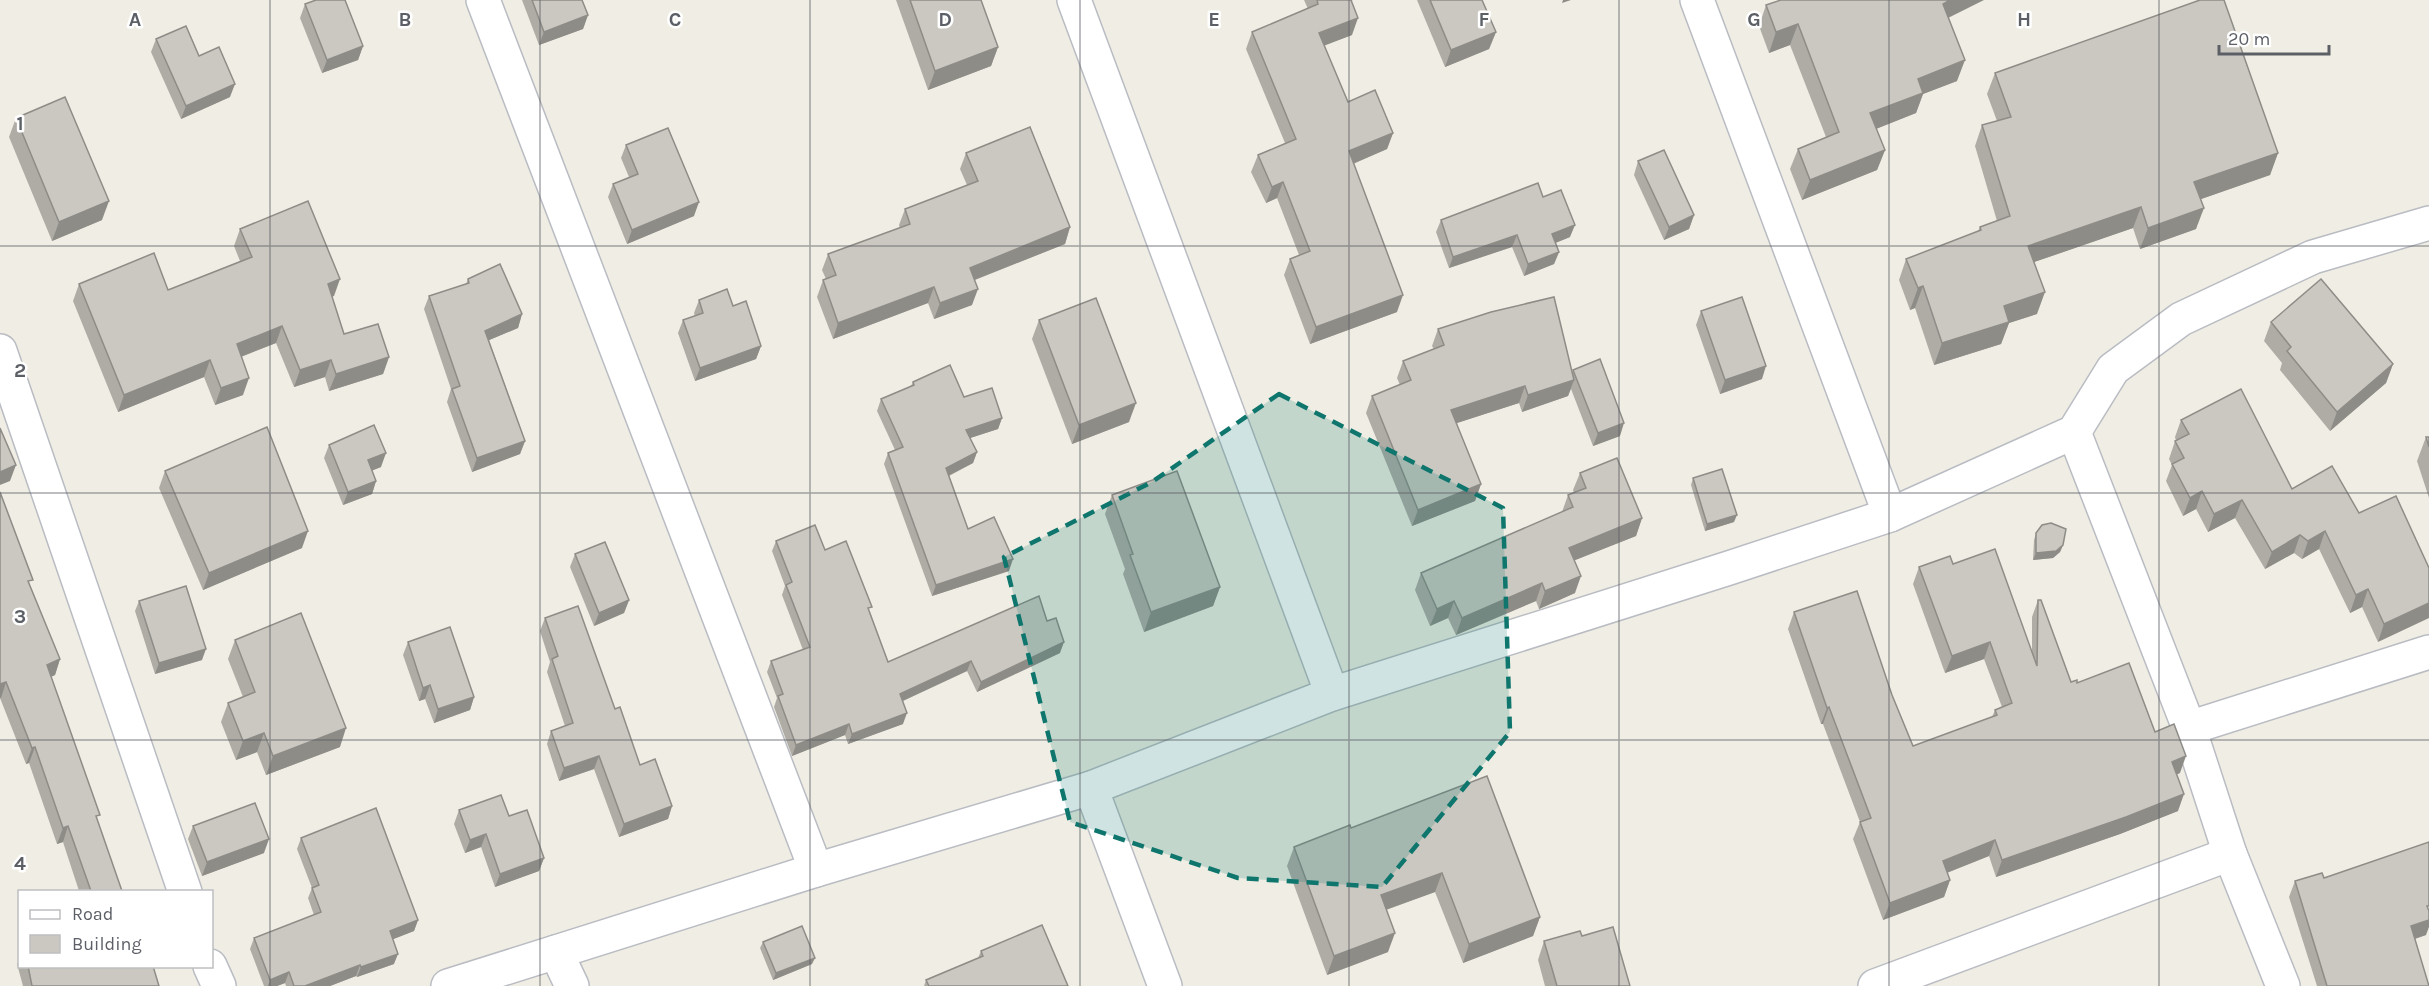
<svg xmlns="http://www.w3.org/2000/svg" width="2429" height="986" font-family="Karla,sans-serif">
<rect width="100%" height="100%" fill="#f0eee4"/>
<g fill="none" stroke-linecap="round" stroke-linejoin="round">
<defs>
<g id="minor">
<path d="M483 0 816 870"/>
<path d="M1074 0 1332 694"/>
<path d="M1697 0 1890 515"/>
<path d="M0 351 185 892"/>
<path d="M2074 432 2189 728 2230 854 2283 986"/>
<path d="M2189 728 2429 652"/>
<path d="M1091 788 1165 986"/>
<path d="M556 952 572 986"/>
<path d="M210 966 219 986"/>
<path d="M448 986 816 870 1091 788 1332 694 1729 568 1890 515 2074 432 2113 369 2181 319 2313 257 2429 223"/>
<path d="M1875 986 2230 854"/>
</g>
</defs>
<use href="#minor" stroke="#b9bcc2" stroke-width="36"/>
<use href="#minor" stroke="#fff" stroke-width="33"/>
</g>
<g fill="#afaca6">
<path d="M522 0H582L588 15 583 29 539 45Z"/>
<path d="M896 0H981L998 47 991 66 928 90Z"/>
<path d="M1304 0H1353L1351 1 1352 35 1324 45 1348 102 1393 133 1387 149 1353 164 1397 312 1310 344 1284 275 1290 259 1299 255 1277 198 1266 203 1251 172 1258 155 1285 143 1246 49 1252 32 1308 9Z"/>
<path d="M1417 0H1482L1496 32 1489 49 1445 67Z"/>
<path d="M305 4 363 46 358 60 322 73 300 18Z"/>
<path d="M1766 5 1949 18 1957 81 1923 94 1916 113 1876 129 1885 150 1877 170 1802 200 1790 169 1798 149 1826 137 1790 45 1769 53 1759 26Z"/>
<path d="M156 39 199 56 230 97 181 119 151 52Z"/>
<path d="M1995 73 2278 153 2270 175 2201 199 2196 229 2140 249 2133 228 2034 262 2037 314 2009 323 2001 344 1934 365 1915 308 1910 310 1899 280 1906 259 1978 231 1980 227 1997 221 1975 146 1982 125 1997 121 1987 94Z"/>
<path d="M16 118 102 220 52 241 9 137Z"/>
<path d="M626 145 694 216 627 244 608 197 613 184 629 177 621 158Z"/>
<path d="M966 153 1070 227 1065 244 975 280 972 305 934 319 928 303 833 339 817 297 823 280 826 279 822 270 828 254 900 228 899 225 905 209 967 185 960 169Z"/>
<path d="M1638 161 1694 215 1689 229 1664 240 1634 175Z"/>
<path d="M1543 197 1570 237 1555 243 1559 252 1554 264 1524 276 1512 247 1449 268 1436 232 1441 220Z"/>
<path d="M240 229 334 296H332L344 334 389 357 383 374 329 391 325 377 294 387 276 343 241 357 243 395 215 405 204 377 118 412 73 301 79 284 168 290 240 261 234 246Z"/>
<path d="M468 279 522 314 518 328 489 340 525 441 520 454 472 472 447 402 451 389 424 309 429 296 466 284Z"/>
<path d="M699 300 733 306 761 346 756 359 695 381 678 333 683 320 695 316 694 313Z"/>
<path d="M1701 311 1762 379 1720 394 1696 325Z"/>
<path d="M1039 320 1129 422 1072 444 1032 339Z"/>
<path d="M2271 322 2393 364 2386 383 2330 431 2280 370 2282 363 2264 341Z"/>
<path d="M1438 329 1573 372V370L1620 436 1593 446 1571 389 1568 396 1522 412 1519 403 1456 423 1481 484 1475 501 1412 526 1366 413 1372 396 1400 385 1397 378 1403 361 1434 349 1432 346Z"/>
<path d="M913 382 964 397 1002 418 998 429 970 438 977 452 973 463 949 476 968 529 1009 571 932 596 884 464 888 453 895 450 877 411 881 399 911 386Z"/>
<path d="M2181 420 2292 489 2359 513 2429 568 2378 642 2362 607 2350 613 2319 549 2302 559 2294 553 2265 569 2235 518 2208 532 2196 509 2183 516 2166 481 2172 465 2169 459 2175 441H2176L2175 437Z"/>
<path d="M2426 437H2429V498L2417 461Z"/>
<path d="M329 445 381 467 372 470 376 481 372 494 343 505 324 458Z"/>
<path d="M165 471 302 548 203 590 159 488Z"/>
<path d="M1580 473 1642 518 1636 536 1574 560 1575 593 1539 609 1536 601 1456 635 1448 618 1430 626 1415 590 1421 573 1562 512 1568 495 1574 493 1573 490Z"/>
<path d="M1693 478 1734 522 1705 531 1691 485Z"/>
<path d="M0 492 30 586 60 659 55 675 51 677 98 822 122 891H79L63 842 57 844 29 763 26 764 0 698Z"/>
<path d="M1112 495 1220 587 1213 606 1144 632 1123 574 1125 569 1105 514Z"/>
<path d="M2036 533 2063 545 2060 552 2053 558 2033 560 2034 540Z"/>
<path d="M776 541 825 550 870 612 888 662 1047 621 1060 653 977 692 967 671 903 701V724L848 744 845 735 792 756 774 707 777 698 767 672 771 661 803 650 782 595 785 586 772 551Z"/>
<path d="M575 554 629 600 624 613 594 626 570 567Z"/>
<path d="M1953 564 2032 651V617L2038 600 2071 682 2077 683 2155 732 2180 773 2177 774 2178 811 2120 834 1996 877 1989 856 1947 873 1950 880 1944 897 1883 920 1853 839 1860 822 1823 724H1821L1788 629 1794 612 1892 695 1913 746 1992 717 1995 710 2002 707 1984 659 1945 673 1913 584 1919 567Z"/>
<path d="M139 601 202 660 155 674 135 611Z"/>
<path d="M545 618 615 709 640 765 672 806 668 819 619 837 594 769 559 781 547 744 551 731 565 726 547 672 550 662 540 631Z"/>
<path d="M235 640 340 747 266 775 257 752 236 760 221 722 228 703 243 697 228 659Z"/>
<path d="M408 642 474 697 470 710 434 723 425 699 419 701 403 655Z"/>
<path d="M459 810 509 816 544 858 539 871 495 887 481 847 465 853 454 824Z"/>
<path d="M193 826 264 853 202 876 188 839Z"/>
<path d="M1351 828 1540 917 1533 936 1463 963 1435 892 1386 910 1388 952 1327 975 1287 866 1294 847Z"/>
<path d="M301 838 418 920 414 931 393 939 394 964 357 977 356 976 330 986H286L285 983 277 986H264L250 949 254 938 314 915 308 898 312 888 297 849Z"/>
<path d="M2324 878 2426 935 2415 939 2429 986H2317L2289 897 2295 881Z"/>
<path d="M1582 936 1630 986H1545L1538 960 1544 941Z"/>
<path d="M763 942 812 964 773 980 760 948Z"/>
<path d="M981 951 1068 986H924L926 980 978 958Z"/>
<path d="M20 958V966H153L159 986H23L17 964Z"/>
</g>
<g fill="#8e8c87">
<path d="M1563 0H1571L1562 3Z"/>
<path d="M1950 0H1984L1936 24 1943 4Z"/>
<path d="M588 15 583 29 539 45 544 32Z"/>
<path d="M1358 18 1352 35 1313 50 1319 33Z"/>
<path d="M1798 24 1790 45 1769 53 1776 32Z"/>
<path d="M1496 32 1489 49 1445 67 1451 50Z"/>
<path d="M363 46 358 60 322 73 327 60Z"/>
<path d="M998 47 991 66 928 90 935 71Z"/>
<path d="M1965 60 1957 81 1923 94 1916 113 1863 134 1870 113 1918 79Z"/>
<path d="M235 84 230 97 181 119 186 106Z"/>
<path d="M1393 133 1387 149 1343 168 1349 151Z"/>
<path d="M1885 150 1877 170 1802 200 1810 180Z"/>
<path d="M2278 153 2270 175 2187 204 2194 182Z"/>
<path d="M1283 182 1277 198 1266 203 1272 187Z"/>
<path d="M109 201 102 220 52 241 59 222Z"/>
<path d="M699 202 694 216 627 244 632 230Z"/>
<path d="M2141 207 2133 228 2020 267 2028 246Z"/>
<path d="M2204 208 2196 229 2140 249 2148 228Z"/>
<path d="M1694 215 1689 229 1664 240 1669 227Z"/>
<path d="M1575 225 1570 237 1548 246 1552 234Z"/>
<path d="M1070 227 1065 244 964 284 970 268Z"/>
<path d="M1517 235 1512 247 1449 268 1453 257Z"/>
<path d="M1559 252 1554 264 1524 276 1528 264Z"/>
<path d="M340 279 334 296 322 301 328 284Z"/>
<path d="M1923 286 1915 308 1910 310 1918 288Z"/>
<path d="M934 287 928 303 833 339 838 323Z"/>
<path d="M978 289 972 305 934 319 940 303Z"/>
<path d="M2045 292 2037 314 2009 323 2001 344 1934 365 1942 343 2004 306Z"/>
<path d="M1403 295 1397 312 1310 344 1316 327Z"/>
<path d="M522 314 518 328 480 344 485 331Z"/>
<path d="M282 326 276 343 230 361 237 344Z"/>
<path d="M761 346 756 359 695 381 700 368Z"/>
<path d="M389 357 383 374 329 391 336 374Z"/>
<path d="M210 360 204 377 118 412 124 395Z"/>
<path d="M331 360 325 377 294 387 300 370Z"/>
<path d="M2393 364 2386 383 2330 431 2337 412Z"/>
<path d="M1766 366 1762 379 1720 394 1725 380Z"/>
<path d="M249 378 243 395 215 405 221 388Z"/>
<path d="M1574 380 1568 396 1522 412 1528 395Z"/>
<path d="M1525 386 1519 403 1445 427 1451 410Z"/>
<path d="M1136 403 1129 422 1072 444 1079 425Z"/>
<path d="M1002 418 998 429 961 441 966 430Z"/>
<path d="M1624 423 1620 436 1593 446 1598 433Z"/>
<path d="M525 441 520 454 472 472 477 458Z"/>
<path d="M977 452 973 463 942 479 946 468Z"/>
<path d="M386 453 381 467 364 474 368 460Z"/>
<path d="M16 465 10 481 0 485V472Z"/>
<path d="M376 481 372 494 343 505 348 492Z"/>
<path d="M1481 484 1475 501 1412 526 1418 510Z"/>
<path d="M2202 491 2196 509 2183 516 2190 498Z"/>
<path d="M2242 500 2235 518 2208 532 2214 514Z"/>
<path d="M1737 515 1734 522 1705 531 1707 524Z"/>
<path d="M1642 518 1636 536 1563 565 1569 548Z"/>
<path d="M308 531 302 548 203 590 209 573Z"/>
<path d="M2325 531 2319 549 2302 559 2308 541Z"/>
<path d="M2300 535 2294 553 2265 569 2272 552Z"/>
<path d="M2063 545 2060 552 2053 558 2033 560 2036 553Z"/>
<path d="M1013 559 1009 571 932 596 936 585Z"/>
<path d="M1581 576 1575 593 1539 609 1545 591Z"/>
<path d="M1542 583 1536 601 1456 635 1462 618Z"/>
<path d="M1220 587 1213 606 1144 632 1151 612Z"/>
<path d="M2368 589 2362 607 2350 613 2356 595Z"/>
<path d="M629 600 624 613 594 626 599 613Z"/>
<path d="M1454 601 1448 618 1430 626 1437 609Z"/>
<path d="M2429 603V618L2378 642 2384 624Z"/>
<path d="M1064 642 1060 653 977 692 981 682Z"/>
<path d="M1990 642 1984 659 1945 673 1952 656Z"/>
<path d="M206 649 202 660 155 674 159 663Z"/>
<path d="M60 659 55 675 41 681 47 665Z"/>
<path d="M971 661 967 671 896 704 900 694Z"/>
<path d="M6 682 1 698H0V684Z"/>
<path d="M430 685 425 699 419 701 423 688Z"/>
<path d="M474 697 470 710 434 723 438 709Z"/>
<path d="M1829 707 1823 724H1821L1827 708Z"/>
<path d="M907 713 903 724 848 744 852 734Z"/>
<path d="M849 724 845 735 792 756 796 745Z"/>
<path d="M346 728 340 747 266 775 273 756Z"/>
<path d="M264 733 257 752 236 760 243 741Z"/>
<path d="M35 747 29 763 26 764 32 748Z"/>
<path d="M599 756 594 769 559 781 564 768Z"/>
<path d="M2186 756 2180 773 2166 779 2172 762Z"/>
<path d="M2184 794 2178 811 2120 834 1996 877 2002 860Z"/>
<path d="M672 806 668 819 619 837 624 824Z"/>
<path d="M68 826 63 842 57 844 63 828Z"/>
<path d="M486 834 481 847 465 853 470 840Z"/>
<path d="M269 839 264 853 202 876 207 862Z"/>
<path d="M1995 840 1989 856 1936 877 1943 861Z"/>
<path d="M544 858 539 871 495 887 500 874Z"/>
<path d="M1442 873 1435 892 1374 914 1381 895Z"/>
<path d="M1950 880 1944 897 1883 920 1890 903Z"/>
<path d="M1540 917 1533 936 1463 963 1469 944Z"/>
<path d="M418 920 414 931 386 942 390 931Z"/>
<path d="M2429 920V927L2426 935 2405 942 2411 926Z"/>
<path d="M1395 933 1388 952 1327 975 1334 956Z"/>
<path d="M398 954 394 964 357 977 361 967Z"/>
<path d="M815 958 812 964 773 980 776 973Z"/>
<path d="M360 965 356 976 330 986H305Z"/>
<path d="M289 972 285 983 277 986H268L270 980Z"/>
</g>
<g fill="#cbc8c1" stroke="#8e8c87" stroke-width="1.5">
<path d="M316 0H345L363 46 327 60 305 4Z"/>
<path d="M532 0H582L588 15 544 32Z"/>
<path d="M910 0H981L998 47 935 71Z"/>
<path d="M1317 0H1351L1358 18 1319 33 1348 102 1375 90 1393 133 1349 151 1403 295 1316 327 1290 259 1310 251 1283 182 1272 187 1258 155 1296 139 1252 32 1318 4Z"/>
<path d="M1430 0H1482L1496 32 1451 50Z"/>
<path d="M1781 0H1950L1943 4 1965 60 1918 79 1923 93 1870 113 1885 150 1810 180 1798 149 1839 132 1798 24 1776 32 1766 5Z"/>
<path d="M2200 0H2224L2278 153 2194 182 2204 208 2148 228 2141 207 2028 246 2045 292 2004 306 2009 322 1942 343 1923 286 1918 288 1906 259 1981 230 1980 227 2010 216 1982 125 2011 117 1995 73Z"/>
<path d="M186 26 199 56 219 47 235 84 186 106 156 39Z"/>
<path d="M65 97 109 201 59 222 16 118Z"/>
<path d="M1030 127 1070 227 970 268 978 289 940 303 934 287 838 323 823 280 836 275 828 254 910 224 905 209 978 181 966 153Z"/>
<path d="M668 128 699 202 632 230 613 184 638 174 626 145Z"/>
<path d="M1664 150 1694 215 1669 227 1638 161Z"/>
<path d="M1538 183 1543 197 1561 190 1575 225 1552 234 1559 252 1528 264 1517 235 1453 257 1441 220Z"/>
<path d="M308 201 340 279 328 284 344 334 378 324 389 357 336 374 331 360 300 370 282 326 237 344 249 378 221 388 210 360 124 395 79 284 154 253 168 290 252 257 240 229Z"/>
<path d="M500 264 522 314 485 331 525 441 477 458 452 389 460 386 429 296 469 283 468 279Z"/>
<path d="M2321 279 2393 364 2337 412 2287 351 2291 347 2271 322Z"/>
<path d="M727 289 733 306 746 301 761 346 700 368 683 320 703 313 699 300Z"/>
<path d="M1554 297 1574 380 1528 395 1525 386 1451 410 1481 484 1418 510 1372 396 1411 380 1403 361 1444 345 1438 329 1491 312Z"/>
<path d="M1742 297 1766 366 1725 380 1701 311Z"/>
<path d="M1096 298 1136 403 1079 425 1039 320Z"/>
<path d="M1600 359 1624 423 1598 433 1573 370Z"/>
<path d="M950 365 964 397 992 388 1002 418 966 430 977 452 946 468 968 529 994 517 1013 559 936 585 888 453 903 447 881 399 914 385 913 382Z"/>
<path d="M2241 389 2292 489 2332 466 2359 513 2396 496 2429 568V603L2384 624 2368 589 2356 595 2325 531 2308 541 2300 535 2272 552 2242 500 2214 514 2202 491 2190 498 2172 464 2184 458 2175 441 2189 434 2181 420Z"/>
<path d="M374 425 386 453 368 460 376 481 348 492 329 445Z"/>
<path d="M267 427 308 531 209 573 165 471Z"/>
<path d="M0 428 16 465 0 472Z"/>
<path d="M2426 437H2429V447Z"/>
<path d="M1617 458 1642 518 1569 548 1581 576 1545 591 1542 583 1462 618 1454 601 1437 609 1421 573 1573 507 1568 495 1586 488 1580 473Z"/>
<path d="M1722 469 1737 515 1707 524 1693 478Z"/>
<path d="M1177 471 1220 587 1151 612 1130 555 1133 554 1112 495Z"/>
<path d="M0 492 33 580 28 581 60 659 47 665 100 815 96 816 122 891H91L68 826 63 828 35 747 32 748 6 682 0 684Z"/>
<path d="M2051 523 2066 529 2063 545 2056 551 2036 553V533L2042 525Z"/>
<path d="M815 525 825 550 846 541 872 607 868 608 888 662 1039 596 1047 621 1056 618 1064 642 981 682 971 661 900 694 907 713 852 734 849 724 796 745 778 696 783 694 771 661 810 647 786 585 792 582 776 541Z"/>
<path d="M605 542 629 600 599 613 575 554Z"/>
<path d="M1995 549 2037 666 2038 600H2041L2071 682 2077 680V683L2129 663 2155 732 2174 724 2186 756 2172 762 2184 794 2126 817 2002 860 1995 840 1943 861 1950 880 1890 903 1860 822 1871 818 1829 707 1827 708 1794 612 1857 591 1892 695 1913 746 1997 715 1995 710 2012 703 1990 642 1952 656 1919 567 1950 556 1953 564Z"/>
<path d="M186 586 206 649 159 663 139 601Z"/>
<path d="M578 606 615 709 620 707 640 765 655 759 672 806 624 824 599 756 564 768 551 731 573 723 552 659 558 656 545 618Z"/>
<path d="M301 613 346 728 273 756 264 733 243 741 228 703 255 692 235 640Z"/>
<path d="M450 627 474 697 438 709 430 685 423 688 408 642Z"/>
<path d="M1487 776 1540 917 1469 944 1442 873 1381 895 1395 933 1334 956 1294 847 1350 825 1351 828Z"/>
<path d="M501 795 509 816 527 810 544 858 500 874 486 834 470 840 459 810Z"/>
<path d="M255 803 269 839 207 862 193 826Z"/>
<path d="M376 808 418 920 390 931 398 954 361 967 360 965 305 986H294L289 972 270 980 254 938 321 912 312 888 319 885 301 838Z"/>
<path d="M2429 842V906H2427L2429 911V920L2411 926 2429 986H2327L2295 881 2322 873 2324 878Z"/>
<path d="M1042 925 1068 986H929L926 980 983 956 981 951Z"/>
<path d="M802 926 815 958 776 973 763 942Z"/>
<path d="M1613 927 1630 986H1557L1544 941 1580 931 1582 936Z"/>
<path d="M28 966H153L159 986H32Z"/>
</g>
<path fill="#0f766e" fill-opacity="0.2" stroke="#0f766e" stroke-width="4.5" stroke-dasharray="12 8" stroke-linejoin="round" d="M1279 394 1503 508 1510 732 1382 887 1238 878 1070 822 1004 557 1152 482Z"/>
<path fill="none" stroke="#5c6066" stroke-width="1.5" stroke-opacity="0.55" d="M270 0V986M540 0V986M810 0V986M1080 0V986M1349 0V986M1619 0V986M1889 0V986M2159 0V986M0 246H2429M0 493H2429M0 740H2429"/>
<g font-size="20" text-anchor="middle" font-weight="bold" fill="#5c6066" stroke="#fff" stroke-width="5" stroke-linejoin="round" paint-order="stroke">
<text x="135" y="26">A</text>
<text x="405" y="26">B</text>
<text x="675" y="26">C</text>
<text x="945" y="26">D</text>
<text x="1214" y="26">E</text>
<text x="1484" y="26">F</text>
<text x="1754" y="26">G</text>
<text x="2024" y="26">H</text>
<text x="20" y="130">1</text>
<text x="20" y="377">2</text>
<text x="20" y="623">3</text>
<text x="20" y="870">4</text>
</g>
<rect x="18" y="890" width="195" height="78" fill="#ffffff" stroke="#bebfc2" stroke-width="1.5"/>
<rect x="30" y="910" width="30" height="9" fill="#ffffff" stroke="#bebfc2" stroke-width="1.5"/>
<text x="72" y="920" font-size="18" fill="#5c6066">Road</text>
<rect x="30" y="935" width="30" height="18" fill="#cbc8c1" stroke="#bebfc2" stroke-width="1.5"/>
<text x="72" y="950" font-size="18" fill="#5c6066">Building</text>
<path d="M2219 45v9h110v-9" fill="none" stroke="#5c6066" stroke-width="3"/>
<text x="2228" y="45" font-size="18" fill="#5c6066" stroke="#ffffff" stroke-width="4.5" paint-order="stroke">20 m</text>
</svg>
